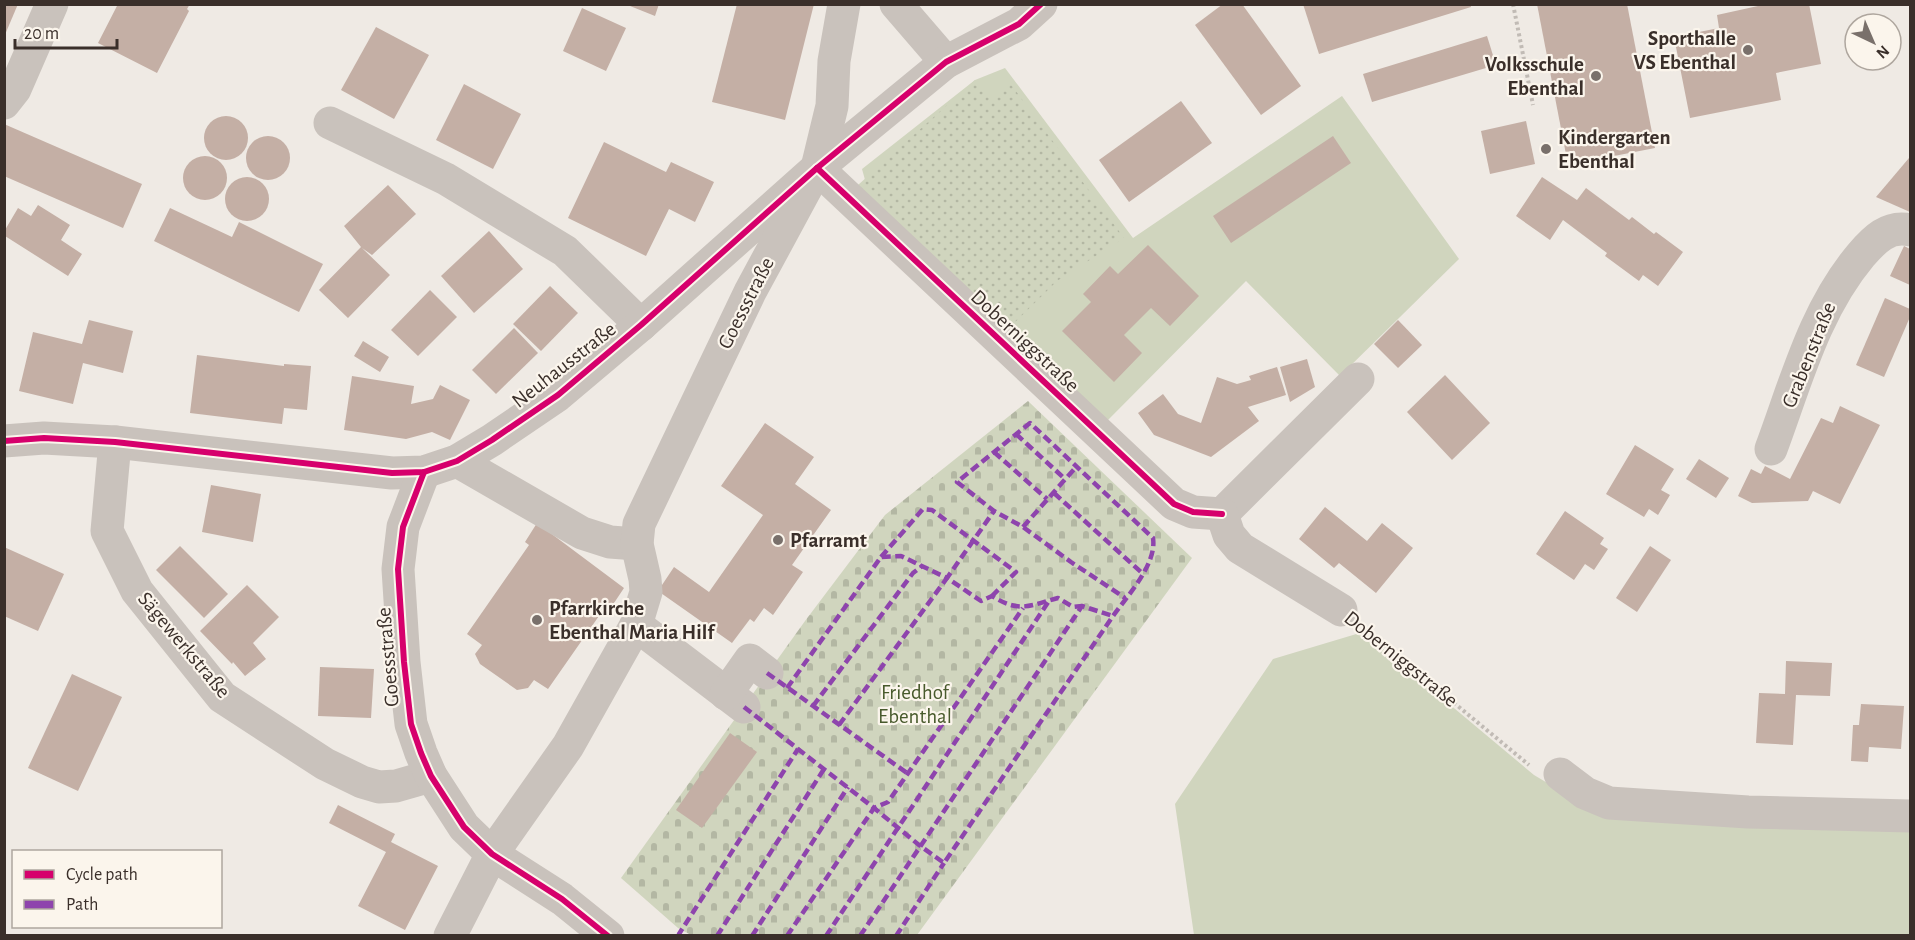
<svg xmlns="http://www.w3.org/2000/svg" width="1915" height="940" font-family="'Alegreya Sans',sans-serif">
<defs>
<pattern id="cemetery-stones" width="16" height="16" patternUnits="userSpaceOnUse" patternTransform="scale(1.5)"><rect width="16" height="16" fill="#d0d5be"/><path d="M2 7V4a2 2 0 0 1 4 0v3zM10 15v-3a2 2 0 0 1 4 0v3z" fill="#b3b7a3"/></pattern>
<pattern id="park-dots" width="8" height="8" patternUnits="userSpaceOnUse" patternTransform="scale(1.5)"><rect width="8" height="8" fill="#d0d5be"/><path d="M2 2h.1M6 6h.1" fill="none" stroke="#b3b7a3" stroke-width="1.8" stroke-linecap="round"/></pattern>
</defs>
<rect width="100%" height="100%" fill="#efeae4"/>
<g fill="#d0d5be">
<path d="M1005 68 1133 238 1342 96 1459 259 1340 376 1246 281 1107 421 870 198 862 169 975 80Z"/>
<path d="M1363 632 1534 775 1601 815 1910 828V935H1194L1175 804 1273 659Z"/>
</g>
<path fill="url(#cemetery-stones)" d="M1028 401 1192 558 917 935H691L678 928 621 878 805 621 885 515Z"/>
<path fill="url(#park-dots)" d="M975 80 993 97 1010 83 1124 238 1057 281 1009 328 858 185Z"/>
<g fill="#c4afa5">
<path d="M4 4H18L4 37Z"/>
<path d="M118 4H190L187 9 189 11 157 73 98 43Z"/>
<path d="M625 4H659L655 16Z"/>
<path d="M737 4H814L785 120 712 102Z"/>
<path d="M1223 4H1242L1301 86 1261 115 1195 25Z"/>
<path d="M1303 4H1470L1471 7 1319 54Z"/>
<path d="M1537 4H1627L1655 148 1568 165Z"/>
<path d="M1767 4H1809L1821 64 1776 73 1781 100 1690 118 1674 37 1719 28 1717 15Z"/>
<path d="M582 8 626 28 606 71 563 51Z"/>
<path d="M376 27 429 55 394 119 341 90Z"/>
<path d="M1487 36 1496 65 1372 102 1363 74Z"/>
<path d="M464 84 521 114 493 169 436 140Z"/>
<path d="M1181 101 1212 143 1129 202 1099 160Z"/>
<circle cx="226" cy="138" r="22"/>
<path d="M1526 121 1535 164 1490 174 1481 131Z"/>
<path d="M4 124 142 184 123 228 4 176Z"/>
<circle cx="268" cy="158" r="22"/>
<path d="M1333 136 1351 163 1231 243 1213 216Z"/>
<path d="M604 142 666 172 671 162 714 182 695 222 669 209 646 256 568 218Z"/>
<circle cx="205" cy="178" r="22"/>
<path d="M1909 158 1910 159V212L1876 197Z"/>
<circle cx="247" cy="199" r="22"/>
<path d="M1542 177 1577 200 1586 188 1629 220 1632 217 1654 234 1656 232 1683 252 1658 286 1643 275 1639 281 1605 256 1607 253 1563 220 1550 240 1516 216Z"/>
<path d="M388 185 416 214 372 255 362 248 390 275 348 318 319 290 361 247 344 226Z"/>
<path d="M38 205 70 225 61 240 82 254 68 276 5 236V230L18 208 31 216Z"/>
<path d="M170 208 232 237 239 222 323 264 299 312 154 241Z"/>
<path d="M489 231 523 269 474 313 441 276Z"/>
<path d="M1148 245 1199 296 1170 326 1151 308 1124 335 1142 353 1114 382 1062 331 1091 302 1083 294 1110 266 1118 274Z"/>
<path d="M1904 246 1910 249V285L1890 276Z"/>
<path d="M550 286 578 313 541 351 513 324Z"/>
<path d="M430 290 457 317 418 356 391 330Z"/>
<path d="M1885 298 1910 309V317L1884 377 1856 365Z"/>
<path d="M89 320 133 331 123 373 83 363 73 404 19 391 33 332 82 344Z"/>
<path d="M1398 320 1422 345 1398 368 1374 344Z"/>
<path d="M514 328 538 353 496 394 472 370Z"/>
<path d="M363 341 389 357 380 372 354 356Z"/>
<path d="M197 355 284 366V364L311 366 307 410 284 408 282 424 190 413Z"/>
<path d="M1307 359 1315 387 1290 402 1280 367Z"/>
<path d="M1277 367 1286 395 1248 407 1259 421 1211 457 1154 435 1138 413 1163 394 1178 414 1201 423 1217 377 1237 384 1251 380 1249 376Z"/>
<path d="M1445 375 1490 423 1452 460 1407 412Z"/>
<path d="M352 376 414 386 411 404 433 399 440 385 470 400 450 440 432 432 406 439 344 430Z"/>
<path d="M1840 406 1880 425 1840 504 1813 491 1808 501 1752 503 1738 496 1751 469 1761 474 1765 466 1790 479 1821 418 1833 423Z"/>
<path d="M765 423 814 457 795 484 831 510 792 565 803 572 773 615 764 608 754 622 750 619 732 643 658 591 674 567 709 592 763 515 721 486Z"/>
<path d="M1635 445 1674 469 1661 490 1670 495 1658 515 1649 509 1644 517 1606 494Z"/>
<path d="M1699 459 1729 478 1716 498 1686 479Z"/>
<path d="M211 485 261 494 253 542 202 532Z"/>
<path d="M1325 507 1367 541 1382 523 1413 548 1376 593 1339 563 1334 568 1299 539Z"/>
<path d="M1565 511 1604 538 1600 544 1608 549 1594 570 1585 564 1574 580 1536 554Z"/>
<path d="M537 523 624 588 612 606 608 603 548 689 534 680 528 688 517 690 480 664 475 654 482 645 467 634 529 545 525 542Z"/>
<path d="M180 546 228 594 204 618 156 570Z"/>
<path d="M1650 546 1671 560 1637 612 1616 598Z"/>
<path d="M4 547 64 574 38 631 4 616Z"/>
<path d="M247 585 279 617 253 643 266 659 245 676 233 662 232 664 200 631Z"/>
<path d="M1786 661 1832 663 1830 696 1796 695 1793 745 1756 743 1759 693 1785 694Z"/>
<path d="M320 667 374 669 371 718 318 716Z"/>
<path d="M72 674 122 697 78 791 28 768Z"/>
<path d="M1861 704 1904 706 1901 749 1869 747 1868 762 1851 761 1853 725H1859Z"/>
<path d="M730 733 757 752 702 828 676 810Z"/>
<path d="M338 805 395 834 391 842 438 866 405 930 358 906 386 852 329 823Z"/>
</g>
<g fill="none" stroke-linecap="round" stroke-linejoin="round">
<g stroke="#c1bbb5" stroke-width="4" stroke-dasharray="3 3" stroke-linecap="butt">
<path d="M1513 4 1533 105"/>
<path d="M1366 630 1529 765"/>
</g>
<g stroke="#c9c2bc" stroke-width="33">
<path d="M896 4 946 62"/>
<path d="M4 103 15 89 52 4"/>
<path d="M330 123 446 179 565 251 641 325"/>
<path d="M817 168 1174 504 1193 512 1222 514"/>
<path d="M4 441 44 438 115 442 392 473 424 472 457 461 492 440 558 395 641 325 817 168 946 62 1019 24 1041 4"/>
<path d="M115 442 107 531 137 591 222 697 325 764 362 782 379 787 396 786 431 776"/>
<path d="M1771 449C1796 382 1814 311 1861 255 1874 240 1888 225 1910 230"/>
<path d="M457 461 582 533 610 542 637 544"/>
<path d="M424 472 403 527 398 569 404 662 411 724 421 753 431 776 464 827 492 854 562 899 608 936"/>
<path d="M1222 514 1358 379"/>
<path d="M1222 514 1229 535 1240 548 1341 610"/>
<path d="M636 625 744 707"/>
<path d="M726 694 750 660 767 673"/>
<path d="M1560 774 1585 793 1609 803 1748 812 1910 816"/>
<path d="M450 936 492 854 568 746 636 625 646 592 645 579 637 544 639 524 750 292 817 168 832 106 834 61 844 4"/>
</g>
<g stroke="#8e44ad" stroke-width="4.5" stroke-dasharray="9 4.5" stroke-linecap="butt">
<path d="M1016 434 1065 479"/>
<path d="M994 452 1047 499"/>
<path d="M1054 493 1142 573"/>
<path d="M1023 527 1076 467"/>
<path d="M881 557 923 509 932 510 1016 572 992 596"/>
<path d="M767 673 907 773"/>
<path d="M787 688 881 557 901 556 947 578 994 511"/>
<path d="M813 706 913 573 922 566"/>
<path d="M744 707 874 808 919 845 944 863 1113 616C1128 595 1157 564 1153 538L1030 423 957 482 994 511 1023 527 1071 562 1125 598"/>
<path d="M839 725 947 578 981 601 992 596C1019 613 1029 606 1058 598L1073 607 1082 606"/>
<path d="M681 936 679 934 798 749"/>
<path d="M717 936 824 769"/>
<path d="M752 936 848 787"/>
<path d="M787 936 874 808 888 802 1023 608"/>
<path d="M826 936 1049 601"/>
<path d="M860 936 1082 606 1113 616"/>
<path d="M896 936 944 863"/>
</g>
<defs>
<g id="cycleway">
<path d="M817 168 1174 504 1193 512 1222 514"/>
<path d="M4 441 44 438 115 442 392 473 424 472 457 461 492 440 558 395 641 325 817 168 946 62 1019 24 1041 4"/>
<path d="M424 472 403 527 398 569 404 662 411 724 421 753 431 776 464 827 492 854 562 899 608 936"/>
</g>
</defs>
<use href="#cycleway" stroke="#fbf5ec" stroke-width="10"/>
<use href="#cycleway" stroke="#d6006c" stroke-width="6"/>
</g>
<g fill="#79706b" stroke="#fbf5ec" stroke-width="2">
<circle cx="1748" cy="50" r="6"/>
<circle cx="1596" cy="76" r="6"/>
<circle cx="1546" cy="149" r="6"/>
<circle cx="778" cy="540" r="6"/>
<circle cx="537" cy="620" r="6"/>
</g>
<g text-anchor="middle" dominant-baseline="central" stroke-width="4.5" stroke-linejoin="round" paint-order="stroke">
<g font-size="21" font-weight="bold" fill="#3a2f2a" stroke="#fbf5ec" text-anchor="start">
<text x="1736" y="38" text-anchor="end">Sporthalle<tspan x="1736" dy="24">VS Ebenthal</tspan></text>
<text x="1584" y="64" text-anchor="end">Volksschule<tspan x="1584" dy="24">Ebenthal</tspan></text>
<text x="1558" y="137">Kindergarten<tspan x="1558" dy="24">Ebenthal</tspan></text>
<text x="790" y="540">Pfarramt</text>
<text x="549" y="608">Pfarrkirche<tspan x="549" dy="24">Ebenthal Maria Hilf</tspan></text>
</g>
<g font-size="21" fill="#3a2f2a" stroke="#fbf5ec">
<text transform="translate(746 303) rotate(-63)">Goessstraße</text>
<text transform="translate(1025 341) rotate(43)">Doberniggstraße</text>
<text transform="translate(1809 355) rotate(-68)">Grabenstraße</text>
<text transform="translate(564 365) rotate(-38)">Neuhausstraße</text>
<text transform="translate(184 645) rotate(50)">Sägewerkstraße</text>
<text transform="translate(388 657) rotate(-95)">Goessstraße</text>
<text transform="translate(1401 659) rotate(39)">Doberniggstraße</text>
</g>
<g font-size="21" fill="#485a2c" stroke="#fbf5ec">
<text x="915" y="692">Friedhof<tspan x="915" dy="24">Ebenthal</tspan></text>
</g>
</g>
<rect width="1915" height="940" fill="none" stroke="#3a2f2a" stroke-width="12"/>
<rect x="12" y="850" width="210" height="78" fill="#fbf5ec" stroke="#aea69e" stroke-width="1.5"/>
<rect x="24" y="870" width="30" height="9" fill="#d6006c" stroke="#aea69e" stroke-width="1.5"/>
<text x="66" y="880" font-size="18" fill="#3a2f2a">Cycle path</text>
<rect x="24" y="900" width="30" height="9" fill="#8e44ad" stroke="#aea69e" stroke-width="1.5"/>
<text x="66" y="910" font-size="18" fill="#3a2f2a">Path</text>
<g transform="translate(1873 42) rotate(136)"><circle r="28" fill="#fbf5ec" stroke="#aea69e" stroke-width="1.5"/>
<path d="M0-4.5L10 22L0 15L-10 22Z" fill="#79706b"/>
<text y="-9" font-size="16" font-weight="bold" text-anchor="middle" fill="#3a2f2a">N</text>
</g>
<path d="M15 39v9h102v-9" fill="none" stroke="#3a2f2a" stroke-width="3"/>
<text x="24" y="39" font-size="18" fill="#3a2f2a" stroke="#fbf5ec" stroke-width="4.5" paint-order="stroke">20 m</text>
</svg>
